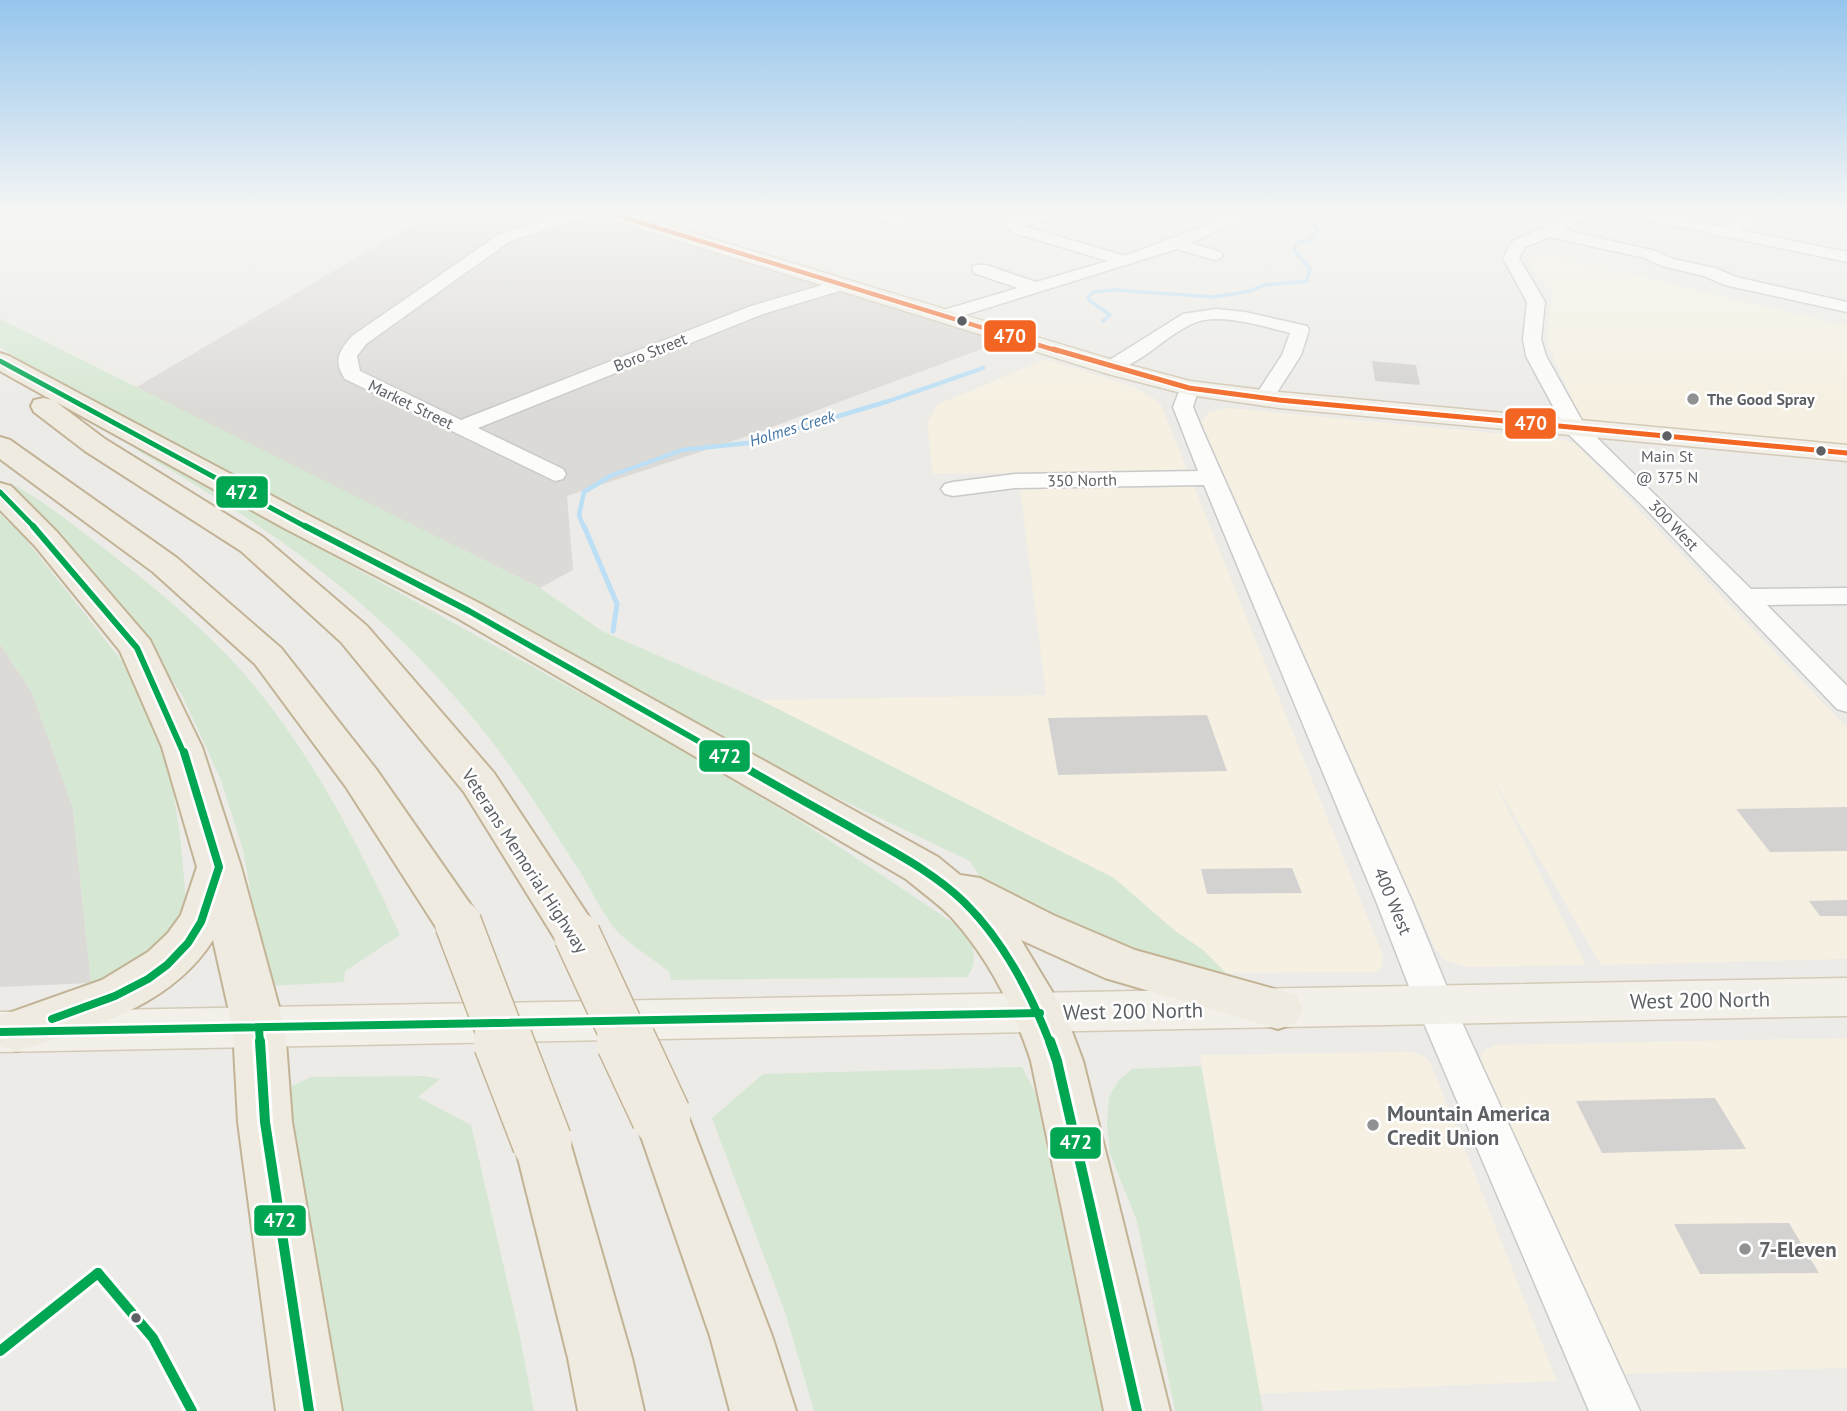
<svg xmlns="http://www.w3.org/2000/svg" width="1847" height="1411" font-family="'PT Sans',sans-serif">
<rect width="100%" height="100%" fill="#ecebe7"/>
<g fill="#f5f0e1">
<path d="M1538 252 1847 326V444L1582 422 1547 343 1552 292 1531 269 1529 259Z"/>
<path d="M1045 359 1134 387 1155 399 1161 405 1383 956 1382 968 1376 972 1226 973 1203 950 1174 930 1114 878 760 700 1046 695 1018 473 933 474 927 423 937 405Z"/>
<path d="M1228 408 1559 439 1575 443 1847 728V959L1601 965 1491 775 1586 965 1466 967 1445 960 1435 948 1201 422 1209 412Z"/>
<path d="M1847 1038V1368L1615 1374 1479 1064 1482 1052 1495 1045Z"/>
<path d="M1411 1052 1422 1055 1430 1062 1557 1381 1259 1394 1200 1055Z"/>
</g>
<g fill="#dcdad7">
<path d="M434 212H585L1003 341 745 437 567 496 573 570 540 588 135 388Z"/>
<path d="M0 644 32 692 73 808 91 983 0 987Z"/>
</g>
<g fill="#d6e8d3">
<path d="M0 319 540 588 602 631 760 700 1114 878 1174 930 1203 950 1226 973 1200 977 1164 969 983 882 970 861 825 792 546 640 38 371 0 347Z"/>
<path d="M133 445 672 744 802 822 967 932C974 947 978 963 967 977L671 980 669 972C653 958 629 945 615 929 601 911 591 889 579 870 549 824 520 777 486 734 385 607 276 531 138 451Z"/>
<path d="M14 485C47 503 76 527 106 550 148 582 190 617 227 655 302 734 355 837 400 935L345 971 344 982 268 986 243 850 221 780 182 695 137 629 13 489Z"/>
<path d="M0 514 23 536 122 661 150 717 169 764 180 835 186 900 177 939 109 978 91 983 73 808 32 692 0 644Z"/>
<path d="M1201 1066 1263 1411H1175L1137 1221 1110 1154 1107 1126 1109 1097 1119 1080 1132 1069Z"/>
<path d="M1022 1067 1035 1092 1103 1411H814L785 1312 712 1118 763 1074Z"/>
<path d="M423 1076 440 1079 418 1097 471 1125 520 1337 534 1411H343L280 1101 290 1087 311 1077Z"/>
</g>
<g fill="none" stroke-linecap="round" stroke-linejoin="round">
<g stroke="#bcdff5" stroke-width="3.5">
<path d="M1350 212H1381"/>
<path d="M1103 321 1110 315 1090 301 1088 298 1093 292 1115 290 1214 297 1250 291 1264 285 1307 281 1310 269 1294 250 1297 243 1309 241 1318 231 1308 214 1313 212"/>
</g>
<path stroke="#bcdff5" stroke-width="4.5" d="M584 528 579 515 584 492 610 476 682 450 748 443 889 401 983 368"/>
<path stroke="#bcdff5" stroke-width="5" d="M584 526 617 604 613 631"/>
</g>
<g fill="#d3d2d0">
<path d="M1372 361 1416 365 1420 385 1375 381Z"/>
<path d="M1207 715 1227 771 1058 775 1048 718Z"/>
<path d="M1847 807V851L1770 852 1736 809Z"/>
<path d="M1292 868 1302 893 1207 894 1201 869Z"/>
<path d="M1847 900V916H1820L1809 901Z"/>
<path d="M1715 1098 1746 1149 1602 1153 1576 1101Z"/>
<path d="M1789 1223 1819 1273 1700 1274 1674 1224Z"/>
</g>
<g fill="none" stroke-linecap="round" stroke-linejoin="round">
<defs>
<g id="minor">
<path d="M571 212H592L590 215 510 241 366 344 357 356 360 371 461 420 751 306 843 279 852 284 849 288 763 314 478 428 563 469 566 474 563 479 555 481 345 379C333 361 339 351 352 336L498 235Z"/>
<path d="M651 212H673L671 215 635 226 627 221 630 218Z"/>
<path d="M858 212H881L909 219 912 222 904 227 860 215Z"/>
<path d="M1048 212H1072L1070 215 1024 226 1125 256 1240 212H1259L1191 243 1221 252 1223 255 1221 258 1215 260 1177 249 952 319H940L937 315 940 311 1018 288 974 273 972 269 974 265H986L1036 282 1108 261 1014 233 1003 225 1006 222Z"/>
<path d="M1576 212H1594L1564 230 1656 251 1673 259 1715 268 1736 277 1847 302V312L1725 285 1704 276 1662 266 1645 258 1550 237 1525 247 1519 258 1545 302 1541 339 1546 356 1585 426 1751 589 1847 588V604L1767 605 1847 686V712L1837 709 1643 506 1568 434 1526 356 1523 339 1527 302 1503 258 1513 241Z"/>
<path d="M1621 212H1648L1723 227 1752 212H1773L1771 215 1755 220 1739 230 1847 252V262L1628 216Z"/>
<path d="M1827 212H1847V221L1829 215Z"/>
<path d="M1216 309 1245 312 1307 326 1309 330 1301 355 1271 402H1257L1254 398 1282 355 1290 333C1266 327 1218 312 1194 323 1164 336 1143 364 1110 372L1100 366 1183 314Z"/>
<path d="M1189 382 1196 384 1199 388 1193 407 1203 431 1412 901 1455 1007 1640 1411H1589L1417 1007 1376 901 1204 485 1015 488 953 496 945 494 941 489 945 484 953 482 1015 474 1198 471 1173 407 1182 384Z"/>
</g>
<g id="major">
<path d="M597 212H624L1126 364 1190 381 1279 392 1847 445V461L1279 408 1189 395 1108 374 599 216Z"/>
<path d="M1847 978V1016L0 1052V1012Z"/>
</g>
<g id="highway">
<path d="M0 353 9 356 306 514 481 604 938 857 960 875 980 878 1053 915 1135 950 1296 995 1303 1009 1296 1023 1278 1029 1105 978 1021 940 1065 1013 1083 1061 1170 1411H1104L1031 1061C1014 1009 989 959 952 918 939 904 921 892 906 879L457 618 284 528 56 402 105 439 263 537 367 626 494 773 601 935 594 947 577 953 560 947 464 792 341 642 241 551 85 451 34 412 31 406 34 400 44 398 52 400 0 371Z"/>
<path d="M0 437 10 440 177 558 281 648 376 769 475 911 481 923 475 935 458 940 441 935 346 787 255 664 153 572 0 459Z"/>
<path d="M0 483 11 486 57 532 150 640 202 747 241 867 285 1029 292 1122 342 1411H276L238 1122 233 1029 213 940C170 1008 89 1028 17 1051L0 1046V1016L102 980 148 952 168 933 181 915 197 867 162 747 120 651 35 546 0 510Z"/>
<path d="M661 1093 680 1100 688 1116 772 1336 796 1411H730L710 1336 634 1116 642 1100Z"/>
<path d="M542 1118 562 1125 570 1142 632 1358 644 1411H578L568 1358 514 1142 522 1125Z"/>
</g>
</defs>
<use href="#minor" stroke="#c9c9c9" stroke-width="3"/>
<use href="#major" stroke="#d3cab7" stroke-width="3"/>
<use href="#highway" stroke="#c3b396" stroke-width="4"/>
<use href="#minor" fill="#fcfcfb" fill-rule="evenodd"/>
<use href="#major" fill="#f2f0e8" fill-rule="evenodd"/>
<use href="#highway" fill="#efebe1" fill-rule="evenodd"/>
<defs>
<g id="highway-bridge-far1">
<path d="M458 923 504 1043"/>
<path d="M577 935 627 1043"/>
</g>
<g id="highway-bridge">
<path d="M503 1041 542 1142"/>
<path d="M626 1041 661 1116"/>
</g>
</defs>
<use href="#highway-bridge-far1" stroke="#c3b396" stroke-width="49" stroke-linecap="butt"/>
<use href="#highway-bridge" stroke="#c3b396" stroke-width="62" stroke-linecap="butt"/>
<use href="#highway-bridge-far1" stroke="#efebe1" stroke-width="46"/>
<use href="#highway-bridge" stroke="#efebe1" stroke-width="59"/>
<defs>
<g id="bus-1-far3">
<path d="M0 361 308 528"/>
<path d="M0 492 35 528"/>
</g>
<g id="bus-1-far2">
<path d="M33 526 137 648 184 754"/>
<path d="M305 526 469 611 721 754"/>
</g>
<g id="bus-1-far1">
<path d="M718 752C764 779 811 805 857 831 895 853 933 872 964 902 1004 941 1030 992 1050 1043"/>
<path d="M52 1019 115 996 148 979 167 965 188 943 201 922 219 867 184 752"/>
<path d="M259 1029 260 1043"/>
<path d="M0 1032 1040 1013"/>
</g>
<g id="bus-1">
<path d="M260 1041 265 1122 309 1411"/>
<path d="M1050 1041 1057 1061 1137 1411"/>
<path d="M98 1273 153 1338 192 1411"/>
<path d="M0 1351 98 1273"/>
</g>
<path id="bus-2-far1" d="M606 212 1058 351"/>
<path id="bus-2" d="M1053 349 1189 388 1279 400 1847 453"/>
</defs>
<use href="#bus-1-far3" stroke="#fff" stroke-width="9"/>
<use href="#bus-1-far2" stroke="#fff" stroke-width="11"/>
<use href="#bus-1-far1" stroke="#fff" stroke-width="13"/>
<use href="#bus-1" stroke="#fff" stroke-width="16"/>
<use href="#bus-2-far1" stroke="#fff" stroke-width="7"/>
<use href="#bus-2" stroke="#fff" stroke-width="9"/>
<use href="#bus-1-far3" stroke="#00a651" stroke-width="5"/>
<use href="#bus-1-far2" stroke="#00a651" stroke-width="6"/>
<use href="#bus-1-far1" stroke="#00a651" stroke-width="8"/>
<use href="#bus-1" stroke="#00a651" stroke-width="10"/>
<use href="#bus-2-far1" stroke="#f26522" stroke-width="4.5"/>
<use href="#bus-2" stroke="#f26522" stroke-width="5"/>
</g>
<linearGradient id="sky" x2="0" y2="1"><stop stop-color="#96c5ed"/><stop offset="0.52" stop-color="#f6f6f4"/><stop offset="1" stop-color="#f6f6f4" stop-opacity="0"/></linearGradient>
<rect width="1847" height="409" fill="url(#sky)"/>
<g fill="#5d6165" stroke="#fff" stroke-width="2.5">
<circle cx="962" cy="321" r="6"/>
<circle cx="1667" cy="436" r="6"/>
<circle cx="1821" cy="451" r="6"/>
<circle cx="136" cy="1318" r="6"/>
</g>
<g fill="#8f9192" stroke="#fff" stroke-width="2.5">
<circle cx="1693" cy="399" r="7"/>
<circle cx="1373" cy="1125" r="7"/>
<circle cx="1745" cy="1249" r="7"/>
</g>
<g text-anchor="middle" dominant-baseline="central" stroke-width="5" stroke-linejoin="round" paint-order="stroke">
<g font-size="16" fill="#5d6165" stroke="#fff">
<text transform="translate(650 352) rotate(-22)">Boro Street</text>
<text transform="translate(411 404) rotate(26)">Market Street</text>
<text transform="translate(1082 480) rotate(-1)">350 North</text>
<text transform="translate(1674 525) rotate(46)">300 West</text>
</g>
<g font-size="16" font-weight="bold" fill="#5d6165" stroke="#fff" text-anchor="start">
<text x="1707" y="399">The Good Spray</text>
</g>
<g font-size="16" font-style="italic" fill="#4275a4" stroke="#fff">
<text transform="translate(792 428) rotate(-17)">Holmes Creek</text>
</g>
<g font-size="16" fill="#5d6165" stroke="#fff">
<text x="1667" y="456">Main St<tspan x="1667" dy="21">@ 375 N</tspan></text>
</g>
<g font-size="18" fill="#5d6165" stroke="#fff">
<text transform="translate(525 861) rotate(57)">Veterans Memorial Highway</text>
<text transform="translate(1393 901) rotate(67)">400 West</text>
</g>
<g font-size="21" fill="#5d6165" stroke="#fff">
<text transform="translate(1700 1000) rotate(-1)">West 200 North</text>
<text transform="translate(1133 1011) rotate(-1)">West 200 North</text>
</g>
<g font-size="21" font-weight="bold" fill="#5d6165" stroke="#fff" text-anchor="start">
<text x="1387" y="1113">Mountain America<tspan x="1387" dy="24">Credit Union</tspan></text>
<text x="1759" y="1249">7-Eleven</text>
</g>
</g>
<g stroke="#fff" stroke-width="2.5">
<rect x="983" y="319" width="54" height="34" rx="7" fill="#f26522"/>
<rect x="1504" y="407" width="53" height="33" rx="7" fill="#f26522"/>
<rect x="215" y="475" width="54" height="34" rx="7" fill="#00a651"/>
<rect x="698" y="739" width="53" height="34" rx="7" fill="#00a651"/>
<rect x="1049" y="1126" width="53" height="34" rx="7" fill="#00a651"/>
<rect x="253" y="1204" width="54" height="33" rx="7" fill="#00a651"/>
</g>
<g font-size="19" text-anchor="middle" font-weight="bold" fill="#fff">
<text x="1010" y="343">470</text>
<text x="1531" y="430">470</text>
<text x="242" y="499">472</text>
<text x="725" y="763">472</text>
<text x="1076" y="1149">472</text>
<text x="280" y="1227">472</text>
</g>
</svg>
